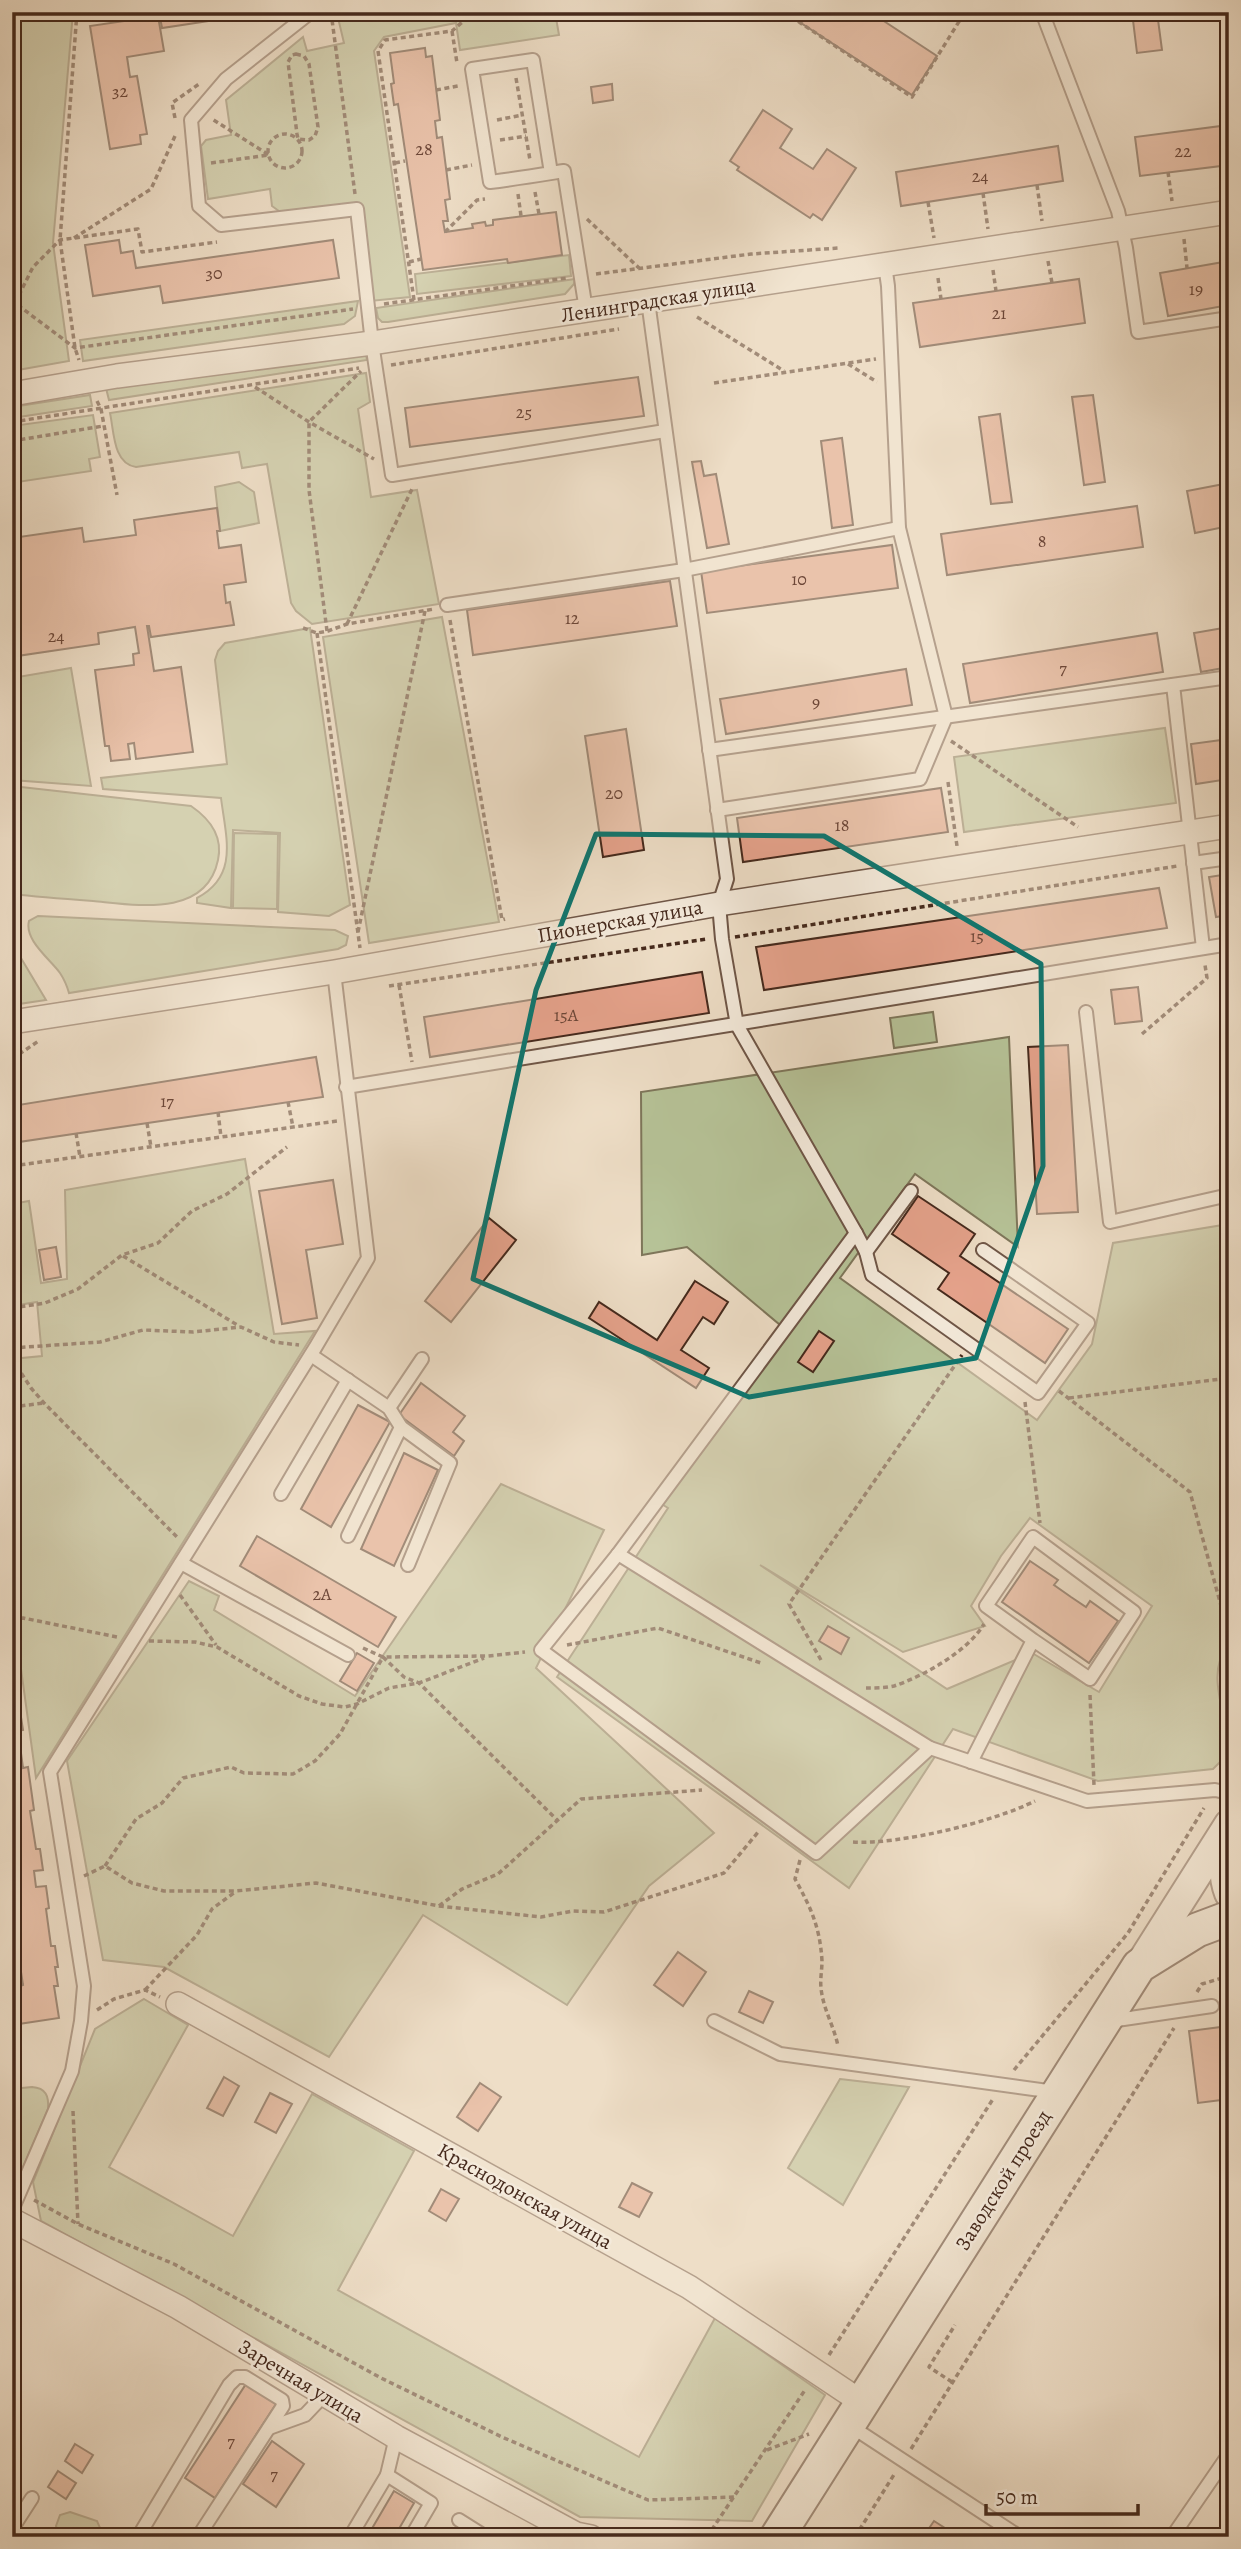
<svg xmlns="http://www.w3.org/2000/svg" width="1241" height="2549" font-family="Alegreya,serif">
<rect width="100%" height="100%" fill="#eedec7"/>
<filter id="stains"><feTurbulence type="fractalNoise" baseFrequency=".00286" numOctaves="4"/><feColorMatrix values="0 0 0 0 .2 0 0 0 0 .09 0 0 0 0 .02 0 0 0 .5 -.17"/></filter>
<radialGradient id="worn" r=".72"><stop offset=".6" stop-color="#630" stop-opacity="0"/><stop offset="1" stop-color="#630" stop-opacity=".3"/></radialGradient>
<g fill="#b6c297" stroke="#7e765a" stroke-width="2" fill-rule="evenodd">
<path d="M12 12H73L53 243 69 361 12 371Z"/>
<path d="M341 12H471L473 19 509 12H555L559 35 460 50 456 23 384 37 374 51 410 297 370 301 359 206 283 214 272 206 270 189 208 199 201 146 206 140 231 135 226 100 303 37 307 51 344 43 339 22Z"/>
<path d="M569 255 571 276 417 294 415 274Z"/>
<path d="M575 279 574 284 565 294 388 322H382L378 318 376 308Z"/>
<path d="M358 301 355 316 344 324 83 361 80 340Z"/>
<path d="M366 355 367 360 109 400 106 388Z"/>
<path d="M366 373 370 402 358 409 371 497 417 490 439 604 312 624 296 611 291 603 267 464 242 468 239 452 136 467C113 464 114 431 110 413Z"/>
<path d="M90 395 92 406 12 418V407Z"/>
<path d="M93 415 100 457 89 459 91 471 17 482 19 499 12 500V426Z"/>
<path d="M239 482 254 492 259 523 220 531 215 487Z"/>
<path d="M442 617 499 922 369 943 323 637Z"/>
<path d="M310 628 350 905 329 916 278 912 280 833 233 830 231 908 197 903V898C239 876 226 838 221 798L103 789 101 778 227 764 215 660 218 651 225 643Z"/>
<path d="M71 668 91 786 12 780V678Z"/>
<path d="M1165 728 1176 803 964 832 954 757Z"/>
<path d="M12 786 191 806C210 819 223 837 218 860 206 918 136 905 93 901 66 899 39 897 12 894Z"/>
<path d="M234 833 278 834 277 909 233 908Z"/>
<path d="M38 916 335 930 348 936 346 945 338 949 69 993C67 986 64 979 60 973 50 959 24 940 29 921Z"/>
<path d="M12 943 46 1000 12 1005Z"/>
<path d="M933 1012 937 1042 894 1048 890 1018Z"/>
<path d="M1009 1037 1018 1247 915 1174 840 1278 1037 1420 1092 1344 1113 1243 1229 1224V1643C1203 1675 1229 1717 1229 1753L1213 1769 1098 1781 953 1729 849 1888 557 1677 668 1508 660 1503 786 1330 687 1247 642 1255 641 1092ZM1030 1518 1152 1606 1099 1692 1032 1653 947 1689 760 1565 903 1652 985 1626 971 1606 1001 1556Z"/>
<path d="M245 1159 274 1334 315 1331 36 1778 14 1618H12V1359L42 1356 37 1302 12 1306V1204L29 1201 41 1283 67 1279 65 1190Z"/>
<path d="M501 1484 604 1530 536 1668 714 1833 649 1886 567 2005 423 1915 329 2057 164 1967 103 1960 67 1761 189 1581 219 1596 214 1610 355 1696Z"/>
<path d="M144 1999 188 2025 109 2167 233 2236 312 2094 414 2151 338 2290 639 2457 715 2318 825 2395 752 2521 580 2517 41 2221 33 2182 95 2029Z"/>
<path d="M840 2079 909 2087 843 2205 788 2168Z"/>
<path d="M32 2087C46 2088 49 2096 48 2109L12 2193V2089Z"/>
<path d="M70 2512 97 2521 104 2537H59L56 2526 60 2515Z"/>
</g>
<g fill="#e5a28b" stroke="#45291c" stroke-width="2">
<path d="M159 12H241L242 16 162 28Z"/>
<path d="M784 12H870L937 56 912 95Z"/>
<path d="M1132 12H1157L1162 50 1137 53Z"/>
<path d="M158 16 164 51 127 57 130 77 137 76 147 134 140 135 141 144 110 149 90 26Z"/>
<path d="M425 48 426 57 432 56 440 120 435 121 437 138 442 137 450 199 445 200 448 221H443L445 232 473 228 472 224 485 222 486 226 493 225V220L556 212 562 255 508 263 507 259 423 270 398 104 394 105 391 84 394 83 390 53Z"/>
<path d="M612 84 613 100 593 103 591 87Z"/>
<path d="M763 110 792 129 780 148 813 169 827 149 856 168 822 220 813 214 810 218 737 170 739 167 730 161Z"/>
<path d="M1229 125V165L1140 176 1135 137Z"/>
<path d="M1058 146 1063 181 901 206 896 172Z"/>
<path d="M119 240 121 253 133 251 136 268 333 240 339 278 163 303 160 286 93 296 85 245Z"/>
<path d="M1229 261V305L1168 316 1160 273Z"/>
<path d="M1079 279 1085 323 920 347 913 303Z"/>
<path d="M638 377 644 416 410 447 405 408Z"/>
<path d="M1093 395 1105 482 1084 485 1072 397Z"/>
<path d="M1000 414 1012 502 991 504 979 417Z"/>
<path d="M842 438 853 525 832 528 821 441Z"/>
<path d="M701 461 704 476 716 474 729 544 707 548 692 462Z"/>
<path d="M1229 483V526L1195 533 1187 491Z"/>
<path d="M1137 506 1143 547 947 575 941 534Z"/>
<path d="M217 508 220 531H217L219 548 241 545 246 582 224 585 226 603 230 602 234 625 151 637 149 626H147L154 671 181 667 193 752 136 759 134 743 128 744 130 759 111 761 109 746H105L95 670 134 665 133 654 139 653 135 627 98 633 99 644 17 656 13 634H18L15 615 12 616V538L82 528 84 542 136 535 134 520Z"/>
<path d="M892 545 898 588 707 613 701 571Z"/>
<path d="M670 581 677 626 473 655 467 610Z"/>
<path d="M1229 627V667L1201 672 1194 633Z"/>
<path d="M1157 633 1163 672 970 703 963 664Z"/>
<path d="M906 669 912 705 726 734 720 699Z"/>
<path d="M626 729 644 850 603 857 585 736Z"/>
<path d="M1229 739V779L1196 784 1191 744Z"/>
<path d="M941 788 948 832 743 862 737 818Z"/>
<path d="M1229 874V915L1216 917 1209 877Z"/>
<path d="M1159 888 1167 928 764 990 756 947Z"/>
<path d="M702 972 709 1013 430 1057 424 1017Z"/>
<path d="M1138 987 1142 1021 1115 1024 1111 990Z"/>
<path d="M1068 1045 1078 1212 1037 1214 1028 1047Z"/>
<path d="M316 1057 323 1097 12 1143V1106Z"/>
<path d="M333 1180 343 1244 306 1250 317 1318 282 1324 259 1191Z"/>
<path d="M918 1196 975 1234 960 1256 1068 1329 1045 1363 938 1289 949 1273 892 1234Z"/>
<path d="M489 1218 516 1240 451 1322 425 1301Z"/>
<path d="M56 1247 61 1277 44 1280 39 1250Z"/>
<path d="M695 1281 728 1302 714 1324 703 1317 681 1350 709 1368 696 1388 589 1318 599 1302 657 1340Z"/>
<path d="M819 1331 834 1341 813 1372 798 1362Z"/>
<path d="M421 1383 465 1416 453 1432 464 1441 454 1456 399 1415Z"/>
<path d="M358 1405 390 1422 331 1527 301 1509Z"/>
<path d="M404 1453 438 1470 394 1566 361 1549Z"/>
<path d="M257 1536 396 1617 378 1647 240 1566Z"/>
<path d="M1030 1561 1058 1580 1054 1585 1071 1597 1086 1607 1090 1601 1118 1621 1089 1663 1002 1602Z"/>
<path d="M828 1626 849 1638 841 1654 819 1641Z"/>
<path d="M357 1653 374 1663 357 1691 340 1681Z"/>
<path d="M12 1659 23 1730 18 1731 23 1768 28 1767 34 1810 30 1811 36 1849H40L43 1870 34 1871 36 1887 46 1886 49 1908 46 1909 51 1946H55L58 1967H55L58 1986H54L59 2018 12 2025V1987L23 1985 12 1913Z"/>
<path d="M678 1952 706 1972 683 2006 654 1985Z"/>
<path d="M749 1991 773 2002 763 2023 739 2012Z"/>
<path d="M1229 2026V2099L1198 2103 1189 2031Z"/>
<path d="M224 2077 239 2086 223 2116 207 2108Z"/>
<path d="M480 2083 501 2097 478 2131 457 2117Z"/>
<path d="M270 2093 292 2104 276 2133 255 2122Z"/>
<path d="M632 2183 652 2193 639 2217 619 2207Z"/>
<path d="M441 2189 459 2199 446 2221 429 2211Z"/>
<path d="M246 2384 276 2404 215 2498 185 2478Z"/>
<path d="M272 2441 304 2464 276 2507 243 2484Z"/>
<path d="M75 2444 93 2455 82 2473 65 2461Z"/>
<path d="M58 2471 76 2483 66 2499 48 2487Z"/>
<path d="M394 2491 414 2503 400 2527 394 2537H367Z"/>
<path d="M934 2521 959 2537H923Z"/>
</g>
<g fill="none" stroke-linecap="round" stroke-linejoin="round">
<defs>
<g id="service">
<path d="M311 12 226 79 191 120 199 206 221 225 357 209 372 343 392 475 665 431"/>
<path d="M1042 12 1118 211 1126 248 1138 332 1229 318"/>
<path d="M551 173 533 60 472 69 490 182C515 179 539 175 564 171L586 310"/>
<path d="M648 301 727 879 719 904 722 939 737 1025 856 1233 866 1252 872 1275 1038 1393 1088 1323 983 1250"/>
<path d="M447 605 684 570 899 528"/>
<path d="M1173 685 1203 948"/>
<path d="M709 750 1229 677"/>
<path d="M717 810 920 779 946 717 899 528 888 286 885 265"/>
<path d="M1193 863 1229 858"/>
<path d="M1086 1012 1110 1222 1229 1195"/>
<path d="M346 1087 1229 944"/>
<path d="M856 1233 618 1554 541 1650 816 1853 930 1748"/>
<path d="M866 1252 911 1191"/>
<path d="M311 1355 389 1408 401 1427 450 1463 408 1565"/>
<path d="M389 1408 422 1359"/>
<path d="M281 1494 348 1380"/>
<path d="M348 1536 401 1427"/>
<path d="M618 1554 930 1748 1087 1801 1215 1790 1229 1793"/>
<path d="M181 1563 348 1655"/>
<path d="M971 1762 1033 1640 986 1606 1033 1537 1134 1612 1090 1679 1033 1640"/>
<path d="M714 2021 780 2054 1055 2092"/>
<path d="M1110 2021 1212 2006"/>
<path d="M12 2210 72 2071 81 2021 84 1986 50 1772 315 1348 368 1258 334 972"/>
<path d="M849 2425 1020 2537"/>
<path d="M269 2428 305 2415 324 2395"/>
<path d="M387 2475 396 2437"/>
<path d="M459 2520 486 2537"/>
<path d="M12 2529 32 2498"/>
<path d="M138 2537 229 2385 237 2377H245L282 2400 283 2406 198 2537"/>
<path d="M350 2537 387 2475 431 2503 411 2537"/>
<path d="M1172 2537 1229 2454"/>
</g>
<g id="minor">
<path d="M12 394 117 376 372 343 1229 212"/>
<path d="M12 1022 334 972 719 904 1229 826"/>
<path d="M178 2004 689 2287 863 2403"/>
<path d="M12 2220 178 2307 396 2437 576 2534 591 2537"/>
</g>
<g id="tertiary">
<path d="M1229 1833C1225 1855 1221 1872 1229 1893"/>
<path d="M1139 1966 1229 1824"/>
</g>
<path id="secondary" d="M777 2537 1139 1966 1197 1930 1229 1918"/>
</defs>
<use href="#service" stroke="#6f5647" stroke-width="16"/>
<use href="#minor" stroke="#6f5647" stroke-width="26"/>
<use href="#tertiary" stroke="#6f5647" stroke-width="32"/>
<use href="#secondary" stroke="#45291c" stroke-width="37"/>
<g stroke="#45291c" stroke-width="3.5" stroke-dasharray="5 3.5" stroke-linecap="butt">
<path d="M77 12 60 240 75 348 79 360"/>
<path d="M331 12 355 194"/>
<path d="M784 12 912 97 965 12"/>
<path d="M452 31 457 63"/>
<path d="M296 54 304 56 309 64 318 127 315 136 309 140 298 139 297 134 288 62 292 55Z"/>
<path d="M516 78 530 160"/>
<path d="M436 90 458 86"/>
<path d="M175 118 172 103 199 84"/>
<path d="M497 120 522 115"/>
<circle cx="285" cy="151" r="17"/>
<path d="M500 140 526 136"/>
<path d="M211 163 269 155 212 119"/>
<path d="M395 163 405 161"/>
<path d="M1224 165 1229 191"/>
<path d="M446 170 472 165"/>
<path d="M1168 172 1172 201"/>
<path d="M1037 185 1042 221"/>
<path d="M535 192 539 214"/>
<path d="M983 193 988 229"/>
<path d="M518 194 521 216"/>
<path d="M928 202 934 238"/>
<path d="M587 219 639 268"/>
<path d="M445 232 477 200 485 199"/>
<path d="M74 238 151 189 175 136"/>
<path d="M1184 239 1187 268"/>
<path d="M1048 261 1052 283"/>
<path d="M409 262 421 259"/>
<path d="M993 270 996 291"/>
<path d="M596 274 751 254 839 248"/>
<path d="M938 278 941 299"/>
<path d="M414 300 378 51 385 40 452 31 474 12"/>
<path d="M15 303 33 267 60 240 138 229 142 252 217 242"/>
<path d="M384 304 567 278"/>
<path d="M12 307 15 303 75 348 353 309"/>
<path d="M697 317 784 371"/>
<path d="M848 364 877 382"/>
<path d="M391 365 619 329"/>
<path d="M714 383 876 359"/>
<path d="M255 387 309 422 374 459"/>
<path d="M97 401 101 409 117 495"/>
<path d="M12 422 359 368"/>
<path d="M12 441 103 426"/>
<path d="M450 620 502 920 505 919"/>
<path d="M347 624 413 487"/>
<path d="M303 628 317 633 328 631 347 624 434 609"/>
<path d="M327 631 309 490V422L361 371"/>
<path d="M317 633 360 948"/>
<path d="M951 741 1078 827"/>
<path d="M948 782 957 846"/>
<path d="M358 932 425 611"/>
<path d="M735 937 1177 866"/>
<path d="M399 985 412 1062"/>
<path d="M389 986 707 939"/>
<path d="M1142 1034 1207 978 1205 965"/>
<path d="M12 1059 40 1040"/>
<path d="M288 1102 293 1127"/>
<path d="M218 1112 221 1137"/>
<path d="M147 1123 151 1147"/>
<path d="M76 1133 80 1157"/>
<path d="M12 1166 337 1121"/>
<path d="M123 1256 239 1326"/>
<path d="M12 1308 45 1303 78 1289 122 1255 158 1243 192 1211 227 1194 287 1147"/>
<path d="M12 1348 100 1342 143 1330 193 1332 241 1327 274 1342 299 1345"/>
<path d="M12 1359 31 1388 44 1403 179 1539"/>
<path d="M1059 1391 1190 1492 1229 1635"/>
<path d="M1069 1398 1229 1378"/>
<path d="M1025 1402 1040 1523"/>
<path d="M12 1407 44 1403"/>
<path d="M180 1595 216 1645"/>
<path d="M12 1620 23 1618 117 1637"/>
<path d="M149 1641 195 1642 217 1647 299 1696 322 1704 345 1707 357 1704 389 1688 419 1683 484 1658"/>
<path d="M567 1645 658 1628 761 1663"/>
<path d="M363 1648 383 1657 488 1656 525 1652"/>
<path d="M821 1660 789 1604 962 1355"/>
<path d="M866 1688C875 1688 886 1688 894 1686 924 1676 968 1651 984 1624"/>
<path d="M1090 1695 1094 1785"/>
<path d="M853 1842C899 1845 993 1822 1035 1801"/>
<path d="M800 1860 795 1879C811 1908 820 1927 822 1961 822 1970 820 1979 821 1988 823 2009 834 2026 838 2046"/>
<path d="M105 1866 136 1819 162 1803 183 1778 231 1767 244 1773 293 1774 315 1761 340 1734 383 1657 404 1677 419 1683 558 1821"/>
<path d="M84 1876 105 1866 132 1883 164 1891H236L316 1883 439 1906 541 1917 573 1911 604 1912 724 1873 759 1831"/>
<path d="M439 1906 462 1889 498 1874 581 1799 702 1790"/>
<path d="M12 1980 23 1985"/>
<path d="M145 1990 197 1935 212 1909 235 1892"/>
<path d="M1197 1992 1202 1984 1229 1976"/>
<path d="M97 2010 114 1999 145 1990 160 1997"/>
<path d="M1014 2070 1128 1933 1204 1808"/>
<path d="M73 2111 78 2224"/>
<path d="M34 2200 78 2224 174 2264 381 2378 502 2437 648 2500 735 2497"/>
<path d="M829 2355 993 2099"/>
<path d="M952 2382 929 2367 955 2325"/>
<path d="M911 2449 1174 2028"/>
<path d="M767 2450 809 2434"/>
<path d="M707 2537 805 2390"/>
<path d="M855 2537 895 2473"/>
</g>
<use href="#service" stroke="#f4eadb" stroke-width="12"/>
<use href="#minor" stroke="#f4eadb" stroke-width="23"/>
<use href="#tertiary" stroke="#f4eadb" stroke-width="28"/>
<use href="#secondary" stroke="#f4eadb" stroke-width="33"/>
</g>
<path d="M0 0H1241V2549H0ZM596 834 824 836 1041 964 1043 1166 976 1358 749 1397 473 1279 536 990Z" fill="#eedec7" fill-opacity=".55" fill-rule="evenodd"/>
<path fill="none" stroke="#0f766e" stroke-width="5" stroke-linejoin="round" d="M596 834 824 836 1041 964 1043 1166 976 1358 749 1397 473 1279 536 990Z"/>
<g text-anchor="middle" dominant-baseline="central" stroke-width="5" stroke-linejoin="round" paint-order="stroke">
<g font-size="18" fill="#6d4738">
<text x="120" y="91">32</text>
<text x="424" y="149">28</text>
<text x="1183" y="151">22</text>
<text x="980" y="176">24</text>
<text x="214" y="273">30</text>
<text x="1196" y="289">19</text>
<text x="999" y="313">21</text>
<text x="524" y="412">25</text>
<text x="1042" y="541">8</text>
<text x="799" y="579">10</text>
<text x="572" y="618">12</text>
<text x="56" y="636">24</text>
<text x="1063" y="668">7</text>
<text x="816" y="702">9</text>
<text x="614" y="793">20</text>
<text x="842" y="825">18</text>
<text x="977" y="936">15</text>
<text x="566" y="1015">15А</text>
<text x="167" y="1101">17</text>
<text x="322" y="1594">2А</text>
<text x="231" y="2441">7</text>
<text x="274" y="2474">7</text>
</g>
<g font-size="21" fill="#45291c" stroke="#f4eadb">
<text transform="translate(658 300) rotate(-9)">Ленинградская улица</text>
<text transform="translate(620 921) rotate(-10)">Пионерская улица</text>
<text transform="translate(1003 2180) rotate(-58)">Заводской проезд</text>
<text transform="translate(525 2196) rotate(29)">Краснодонская улица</text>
<text transform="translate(301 2381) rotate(31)">Заречная улица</text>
</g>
</g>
<rect width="1241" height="2549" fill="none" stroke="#eedec7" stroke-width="42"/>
<rect x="14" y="14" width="1213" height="2521" fill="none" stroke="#45291c" stroke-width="3.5"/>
<rect x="21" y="21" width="1199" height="2507" fill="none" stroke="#45291c" stroke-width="2"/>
<path d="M986 2504v10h152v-10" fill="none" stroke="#45291c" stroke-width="3.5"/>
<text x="996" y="2504" font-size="21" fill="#45291c" stroke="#f4eadb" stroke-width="5" paint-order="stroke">50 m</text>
<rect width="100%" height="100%" filter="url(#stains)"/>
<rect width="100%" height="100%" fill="url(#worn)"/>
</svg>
